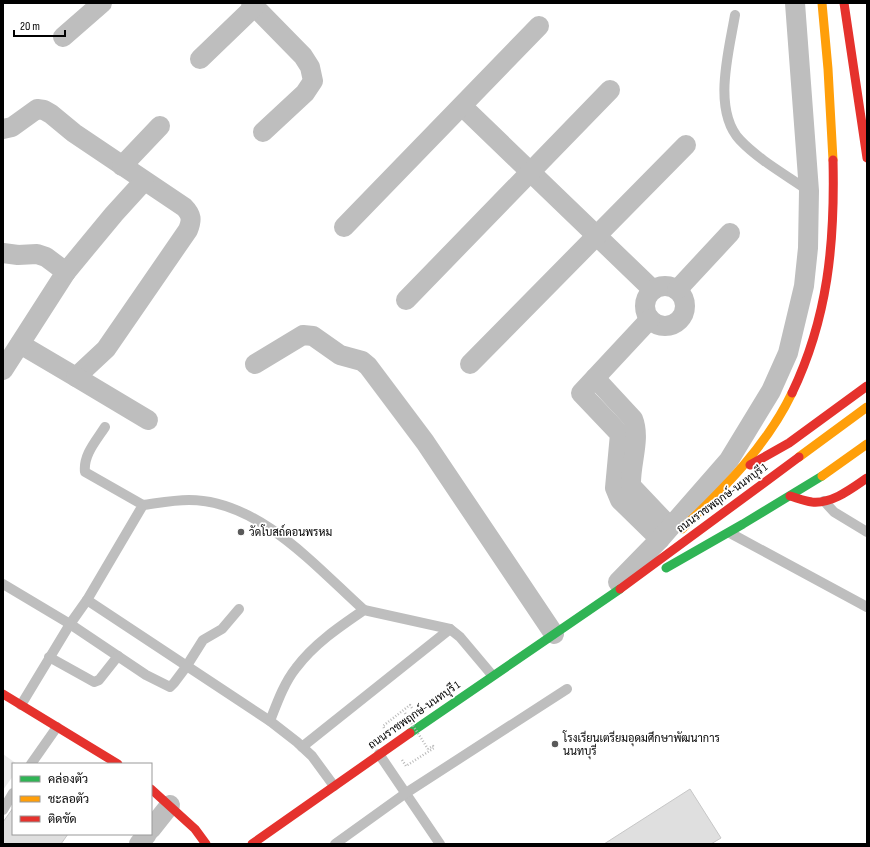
<svg xmlns="http://www.w3.org/2000/svg" width="870" height="847" font-family="'Sofia Sans Condensed',Sarabun,sans-serif">
<rect width="100%" height="100%" fill="#fff"/>
<path fill="#ececec" d="M3 754 17 764H13V776L3 790Z"/>
<g fill="#dfdfdf" stroke="#c7c7c7">
<path d="M690 789 721 838 711 844H604Z"/>
<path d="M13 808V834H68L61 844H3V822Z"/>
</g>
<g fill="none" stroke-linecap="round" stroke-linejoin="round">
<g stroke="#b9b9b9" stroke-width="2.5" stroke-dasharray="1 2" stroke-linecap="butt">
<path d="M384 728 383 726 410 705 412 708"/>
<path d="M402 760 406 766 434 748 433 746 428 749"/>
</g>
<g stroke="#bebebe" stroke-width="10">
<path d="M735 15C729 51 712 110 740 140 759 160 786 175 809 191"/>
<path d="M105 427C96 441 83 455 85 472L143 505 87 600 70 624 146 675 170 687 174 683 186 667 203 640 222 629 239 609"/>
<path d="M824 501 834 512 867 532"/>
<path d="M143 505C158 503 174 500 189 500 259 500 316 567 364 610"/>
<path d="M730 533 867 607"/>
<path d="M3 584 70 624 21 705"/>
<path d="M87 600 270 721 297 742 312 756 334 786"/>
<path d="M49 657 94 682 99 680 118 656"/>
<path d="M270 721C277 703 284 683 296 668 314 644 339 627 364 610L450 629 460 637 492 675"/>
<path d="M302 747 450 629"/>
<path d="M379 754 440 844"/>
<path d="M31 764 57 727"/>
<path d="M3 810 13 793"/>
<path d="M335 844 406 793 567 689"/>
</g>
<g stroke="#bebebe" stroke-width="20">
<path d="M251 3 303 56 310 67 313 81 305 93 263 132"/>
<path d="M63 37 102 3"/>
<path d="M200 59 255 6"/>
<path d="M462 106 653 290"/>
<path d="M3 129 12 127 37 109 44 110 51 114 74 133 184 207C192 215 192 220 188 230L106 349 76 377 20 344"/>
<path d="M122 166 160 126"/>
<path d="M344 227 539 26"/>
<path d="M3 253 18 255 37 254 46 257 66 272 3 370"/>
<path d="M66 272 114 214 144 181"/>
<circle cx="665" cy="306" r="20"/>
<path d="M677 290 730 233"/>
<path d="M406 300 610 90"/>
<path d="M650 319 581 393 620 434 615 488 620 500 660 539"/>
<path d="M255 364 303 335 313 336 340 355 362 361 368 366 425 442 554 634"/>
<path d="M470 364 686 145"/>
<path d="M76 377 148 420"/>
<path d="M595 378 633 419C641 439 630 464 631 486L670 527"/>
<path d="M618 582 660 539 729 460 771 391 788 353 804 286 808 248 809 191 795 3"/>
<path d="M151 829 170 805"/>
<path d="M139 844 147 834"/>
</g>
<g stroke="#30b455" stroke-width="9">
<path d="M666 568 743 524 822 476"/>
<path d="M410 733 620 589"/>
</g>
<g stroke="#ff9f0a" stroke-width="9">
<path d="M822 3 828 69 833 160"/>
<path d="M799 457 867 407"/>
<path d="M822 476 867 444"/>
<path d="M682 529C724 488 766 447 792 393"/>
</g>
<g stroke="#e5322d" stroke-width="9">
<path d="M844 3 867 158"/>
<path d="M792 393C828 318 835 243 833 160"/>
<path d="M750 465 789 443 867 386"/>
<path d="M790 496C797 498 804 501 812 502 832 504 851 489 867 478"/>
<path d="M620 589 799 457"/>
<path d="M3 694 118 764"/>
<path d="M151 789 195 829 206 844"/>
<path d="M252 844 410 733"/>
</g>
<path stroke="#b9b9b9" stroke-width="2.5" stroke-dasharray="1 2" stroke-linecap="butt" d="M405 713 428 749"/>
</g>
<g fill="#595959" stroke="#fff" stroke-width="1.5">
<circle cx="241" cy="532" r="4"/>
<circle cx="555" cy="744" r="4"/>
</g>
<g text-anchor="middle" dominant-baseline="central" stroke-width="3.5" stroke-linejoin="round" paint-order="stroke">
<g font-size="11" fill="#000" stroke="#fff">
<text transform="translate(722 498) rotate(-36)">ถนนราชพฤกษ์-นนทบุรี 1</text>
<text transform="translate(414 715) rotate(-35)">ถนนราชพฤกษ์-นนทบุรี 1</text>
</g>
<g font-size="11" fill="#000" stroke="#fff" text-anchor="start">
<text x="249" y="532">วัดโบสถ์ดอนพรหม</text>
<text x="563" y="738">โรงเรียนเตรียมอุดมศึกษาพัฒนาการ<tspan x="563" dy="13">นนทบุรี</tspan></text>
</g>
</g>
<rect width="870" height="847" fill="none" stroke="#000000" stroke-width="8"/>
<rect x="12" y="763" width="140" height="72" fill="#ffffff" stroke="#999999"/>
<rect x="20" y="776" width="20" height="6" fill="#30b455" stroke="#999999"/>
<text x="48" y="783" font-size="12" fill="#000000">คล่องตัว</text>
<rect x="20" y="796" width="20" height="6" fill="#ff9f0a" stroke="#999999"/>
<text x="48" y="803" font-size="12" fill="#000000">ชะลอตัว</text>
<rect x="20" y="816" width="20" height="6" fill="#e5322d" stroke="#999999"/>
<text x="48" y="823" font-size="12" fill="#000000">ติดขัด</text>
<path d="M14 30v6h51v-6" fill="none" stroke="#000000" stroke-width="2"/>
<text x="20" y="30" font-size="12" fill="#000000" stroke="#ffffff" stroke-width="3" paint-order="stroke">20 m</text>
</svg>
